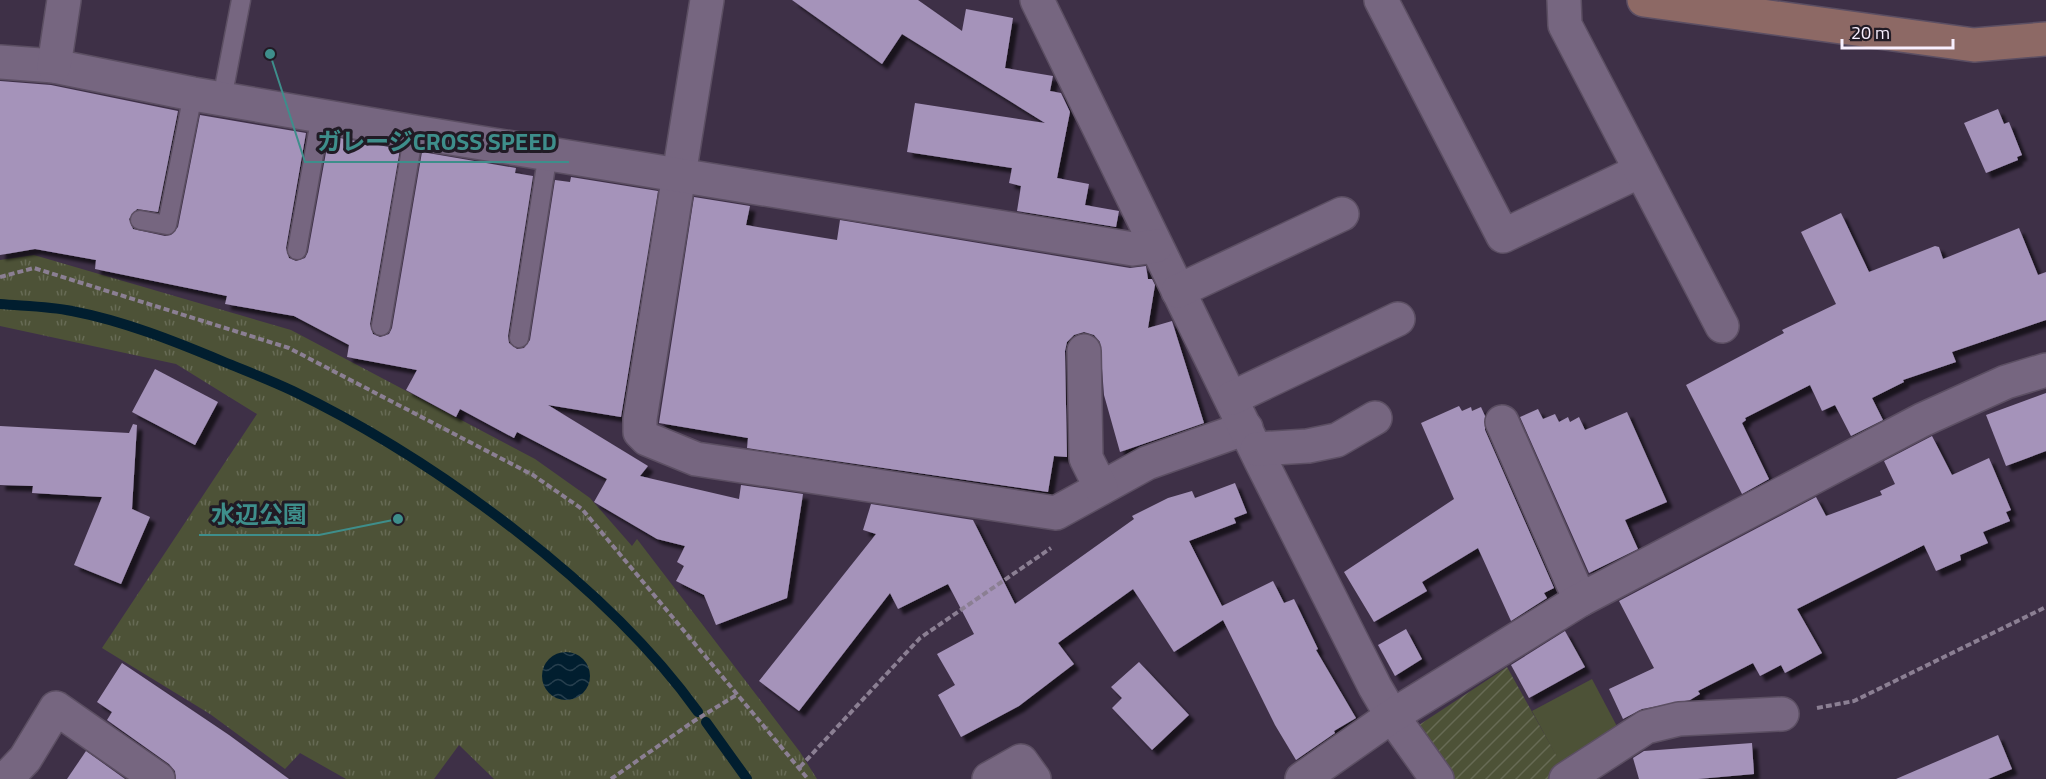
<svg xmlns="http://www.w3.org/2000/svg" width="2046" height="779" font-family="'Titillium Web','Noto Sans JP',sans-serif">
<defs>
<pattern id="park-tufts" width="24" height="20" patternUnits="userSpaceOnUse" patternTransform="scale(1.5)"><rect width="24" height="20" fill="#4d5237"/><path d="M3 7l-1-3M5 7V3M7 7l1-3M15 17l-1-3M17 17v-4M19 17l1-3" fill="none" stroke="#676b55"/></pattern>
<pattern id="garden-furrows" width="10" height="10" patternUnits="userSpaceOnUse" patternTransform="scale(1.5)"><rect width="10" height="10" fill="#4d5237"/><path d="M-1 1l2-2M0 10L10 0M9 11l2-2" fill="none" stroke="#676b55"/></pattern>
<pattern id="water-waves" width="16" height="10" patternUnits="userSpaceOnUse" patternTransform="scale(1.5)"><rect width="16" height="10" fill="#011e2f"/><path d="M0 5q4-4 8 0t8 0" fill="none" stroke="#273f4e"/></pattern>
<filter id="shadow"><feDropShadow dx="5.5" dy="5.5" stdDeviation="1.5" flood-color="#0009"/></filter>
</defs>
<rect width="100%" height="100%" fill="#3e3047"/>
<path fill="#4d5237" d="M1592 679 1620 732 1560 763 1532 711Z"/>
<path fill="url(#park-tufts)" d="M34 255 291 330 535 459 590 498 632 546 637 539 800 752 817 779H494L459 745 434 779H346L300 753 285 769 210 714 102 648 257 414 176 364 0 326V260Z"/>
<path fill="url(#garden-furrows)" d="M1507 667 1565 771 1551 779H1453L1416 727Z"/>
<circle fill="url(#water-waves)" cx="566" cy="676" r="24"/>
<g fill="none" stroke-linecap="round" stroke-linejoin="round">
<g stroke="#011e2f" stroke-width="10">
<path d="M0 304C24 306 49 306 72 311 124 321 174 341 222 361 246 371 270 380 293 391 434 459 607 585 698 712"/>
<path d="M706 722 747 779"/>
</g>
</g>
<g fill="#a593ba" filter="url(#shadow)">
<path d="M792 0H918L962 31 966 9 1013 18 1005 68 1053 76 1050 91 1061 93 1070 112 1057 178 1089 184 1085 205 1119 211 1116 227 1017 211 1021 186 1009 183 1012 168 907 152 915 103 1045 123 902 34 882 64Z"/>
<path d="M0 81 51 85 178 111 158 212 137 209 129 219 133 229 165 236 171 235 178 227 200 115 306 133 286 248 289 258 296 261 305 258 308 252 329 136 400 149 370 324 373 334 380 337 389 334 392 328 422 152 516 168 515 173 533 176 508 336 509 343 517 349 524 348 530 340 555 180 570 182 571 177 658 191 621 417 548 405 648 466 640 476 739 499 741 485 803 494 787 598 716 625 704 595 676 581 684 566 677 562 685 546 657 539 594 502 607 479 517 432 514 438 460 409 456 417 406 390 417 370 347 357 349 345 294 316 225 304 227 296 95 269 96 260 35 249 0 255Z"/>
<path d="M1998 109 2004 124 2009 122 2022 155 2017 157 2018 160 1986 173 1964 123Z"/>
<path d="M694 197 750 206 746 225 837 240 840 220 1130 268 1146 266 1148 279H1152L1155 285 1148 328 1172 321 1204 423 1120 452 1104 395 1100 342 1094 335 1084 332 1074 335 1067 342 1065 351 1067 457 1054 456 1048 492 747 448 748 438 659 423Z"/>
<path d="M1841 213 1869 272 1935 246 1939 247 1943 259 2019 228 2038 275 2046 272V320L1952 352 1956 362 1903 380 1904 382 1872 398 1883 420 1851 436 1835 405 1822 411 1810 385 1745 418 1746 420 1742 423 1769 479 1742 494 1686 385 1784 333 1782 330 1836 304 1801 232Z"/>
<path d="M155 369 218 402 195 445 132 412Z"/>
<path d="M2046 393V451L2006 466 1986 415Z"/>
<path d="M1459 406 1462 411 1471 407 1472 411 1481 407 1485 416V430L1554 588 1544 593 1547 598 1511 621 1478 548 1422 582 1427 591 1374 622 1344 572 1454 499 1421 423Z"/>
<path d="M1538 409 1543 419 1555 414 1559 422 1568 417 1570 422 1579 417 1585 430 1627 412 1667 502 1625 520 1638 549 1589 573 1520 417Z"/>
<path d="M133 424 137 425 132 509 150 517 121 584 74 565 102 497 32 493 33 486 0 485V426L129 433Z"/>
<path d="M1932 436 1952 475 1989 458 2011 510 2006 512 2010 521 1983 532 1988 543 1960 555 1961 560 1936 571 1924 545 1797 609 1822 653 1785 673 1781 665 1760 676 1753 663 1698 691 1700 694 1690 700 1642 709 1623 719 1609 689 1654 668 1619 601 1816 497 1826 516 1882 495 1880 491 1895 484 1884 461Z"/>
<path d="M1235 483 1247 513 1234 518 1236 523 1189 541 1222 606 1273 581 1284 603 1294 599 1318 649 1316 650 1356 718 1334 731 1335 733 1296 760 1275 725 1223 620 1174 652 1133 589 1058 643 1074 664 1019 706 961 737 938 695 955 685 937 654 974 634 948 584 898 609 890 593 799 711 759 681 876 534 863 530 871 504 973 520 1015 604 1134 519 1132 516 1168 498 1192 491 1195 498Z"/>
<path d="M1406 629 1422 659 1395 676 1378 645Z"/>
<path d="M1565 631 1585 667 1529 698 1511 665Z"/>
<path d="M1139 662 1189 715 1152 750 1112 708 1122 698 1111 687Z"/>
<path d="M122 663 229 735 289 779H176L175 771 169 764 107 720 112 712 97 702Z"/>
<path d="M1998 735 2012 769 1988 779H1896Z"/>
<path d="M1752 743 1754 774 1698 779H1639L1633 758 1644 751Z"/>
<path d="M86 751 125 779H67Z"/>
</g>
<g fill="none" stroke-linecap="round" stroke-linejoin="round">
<defs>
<g id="lane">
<path d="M222 99 241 0"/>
<path d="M140 220 167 225 193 94"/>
<path d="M297 250 321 115"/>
<path d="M381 326 414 132"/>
<path d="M519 338 548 153"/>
</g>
<g id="street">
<path d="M707 0 640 419V432L647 439 696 459 1056 513 1147 463 1246 428"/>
<path d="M1037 0 1261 461 1375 687 1392 716 1437 779"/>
<path d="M1381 0 1503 236 1640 171"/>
<path d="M1564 0 1565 25 1722 326"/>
<path d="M0 62 54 66 193 94 414 132 1133 249 1156 246"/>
<path d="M54 66 64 0"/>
<path d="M1178 291 1342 214"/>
<path d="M1084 351 1086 458 1101 488"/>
<path d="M1232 398 1398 319"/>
<path d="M1502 422 1580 600"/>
<path d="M1257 449 1308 446 1337 440 1375 418"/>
<path d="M6 779 25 759 56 708 158 779"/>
<path d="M989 779 1021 761 1034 779"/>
<path d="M1302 779 1392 716 1580 600 1922 420 2006 382 2046 370"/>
<path d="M1566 779 1646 727 1679 719 1782 714"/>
</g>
<path id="secondary" d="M1644 0 1974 45 2046 39"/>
</defs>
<use href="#lane" stroke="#5c4f63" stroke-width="21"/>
<use href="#street" stroke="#5c4f63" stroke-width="36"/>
<use href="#secondary" stroke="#5c4f63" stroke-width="36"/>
<g stroke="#8b7f93" stroke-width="4" stroke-dasharray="6 3" stroke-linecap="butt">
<path d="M0 277 34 268 289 348 533 475 582 509 808 779"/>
<path d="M1817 708 1854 701 2046 607"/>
<path d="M800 767 920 638 1051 548"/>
<path d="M611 779 694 721 738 694"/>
</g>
<use href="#lane" stroke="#766680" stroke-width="18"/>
<use href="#street" stroke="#766680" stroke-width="33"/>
<use href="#secondary" stroke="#8d6965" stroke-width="33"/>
</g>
<path fill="none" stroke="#3e8e8b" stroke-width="2" d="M270 54L305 162H569M398 519L319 535H199"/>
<g fill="#3e8e8b" stroke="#211b25" stroke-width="2">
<circle cx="270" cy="54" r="6"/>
<circle cx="398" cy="519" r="6"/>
</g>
<g font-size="24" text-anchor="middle" font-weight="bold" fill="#3e8e8b" stroke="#211b25" stroke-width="6" stroke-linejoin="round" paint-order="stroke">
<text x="437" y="150">ガレージCROSS SPEED</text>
<text x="259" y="523">水辺公園</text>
</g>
<path d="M1842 39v9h111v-9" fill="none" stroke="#f8effe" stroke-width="3"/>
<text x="1851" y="39" font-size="18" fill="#f8effe" stroke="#211b25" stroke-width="4.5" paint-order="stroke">20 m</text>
</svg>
